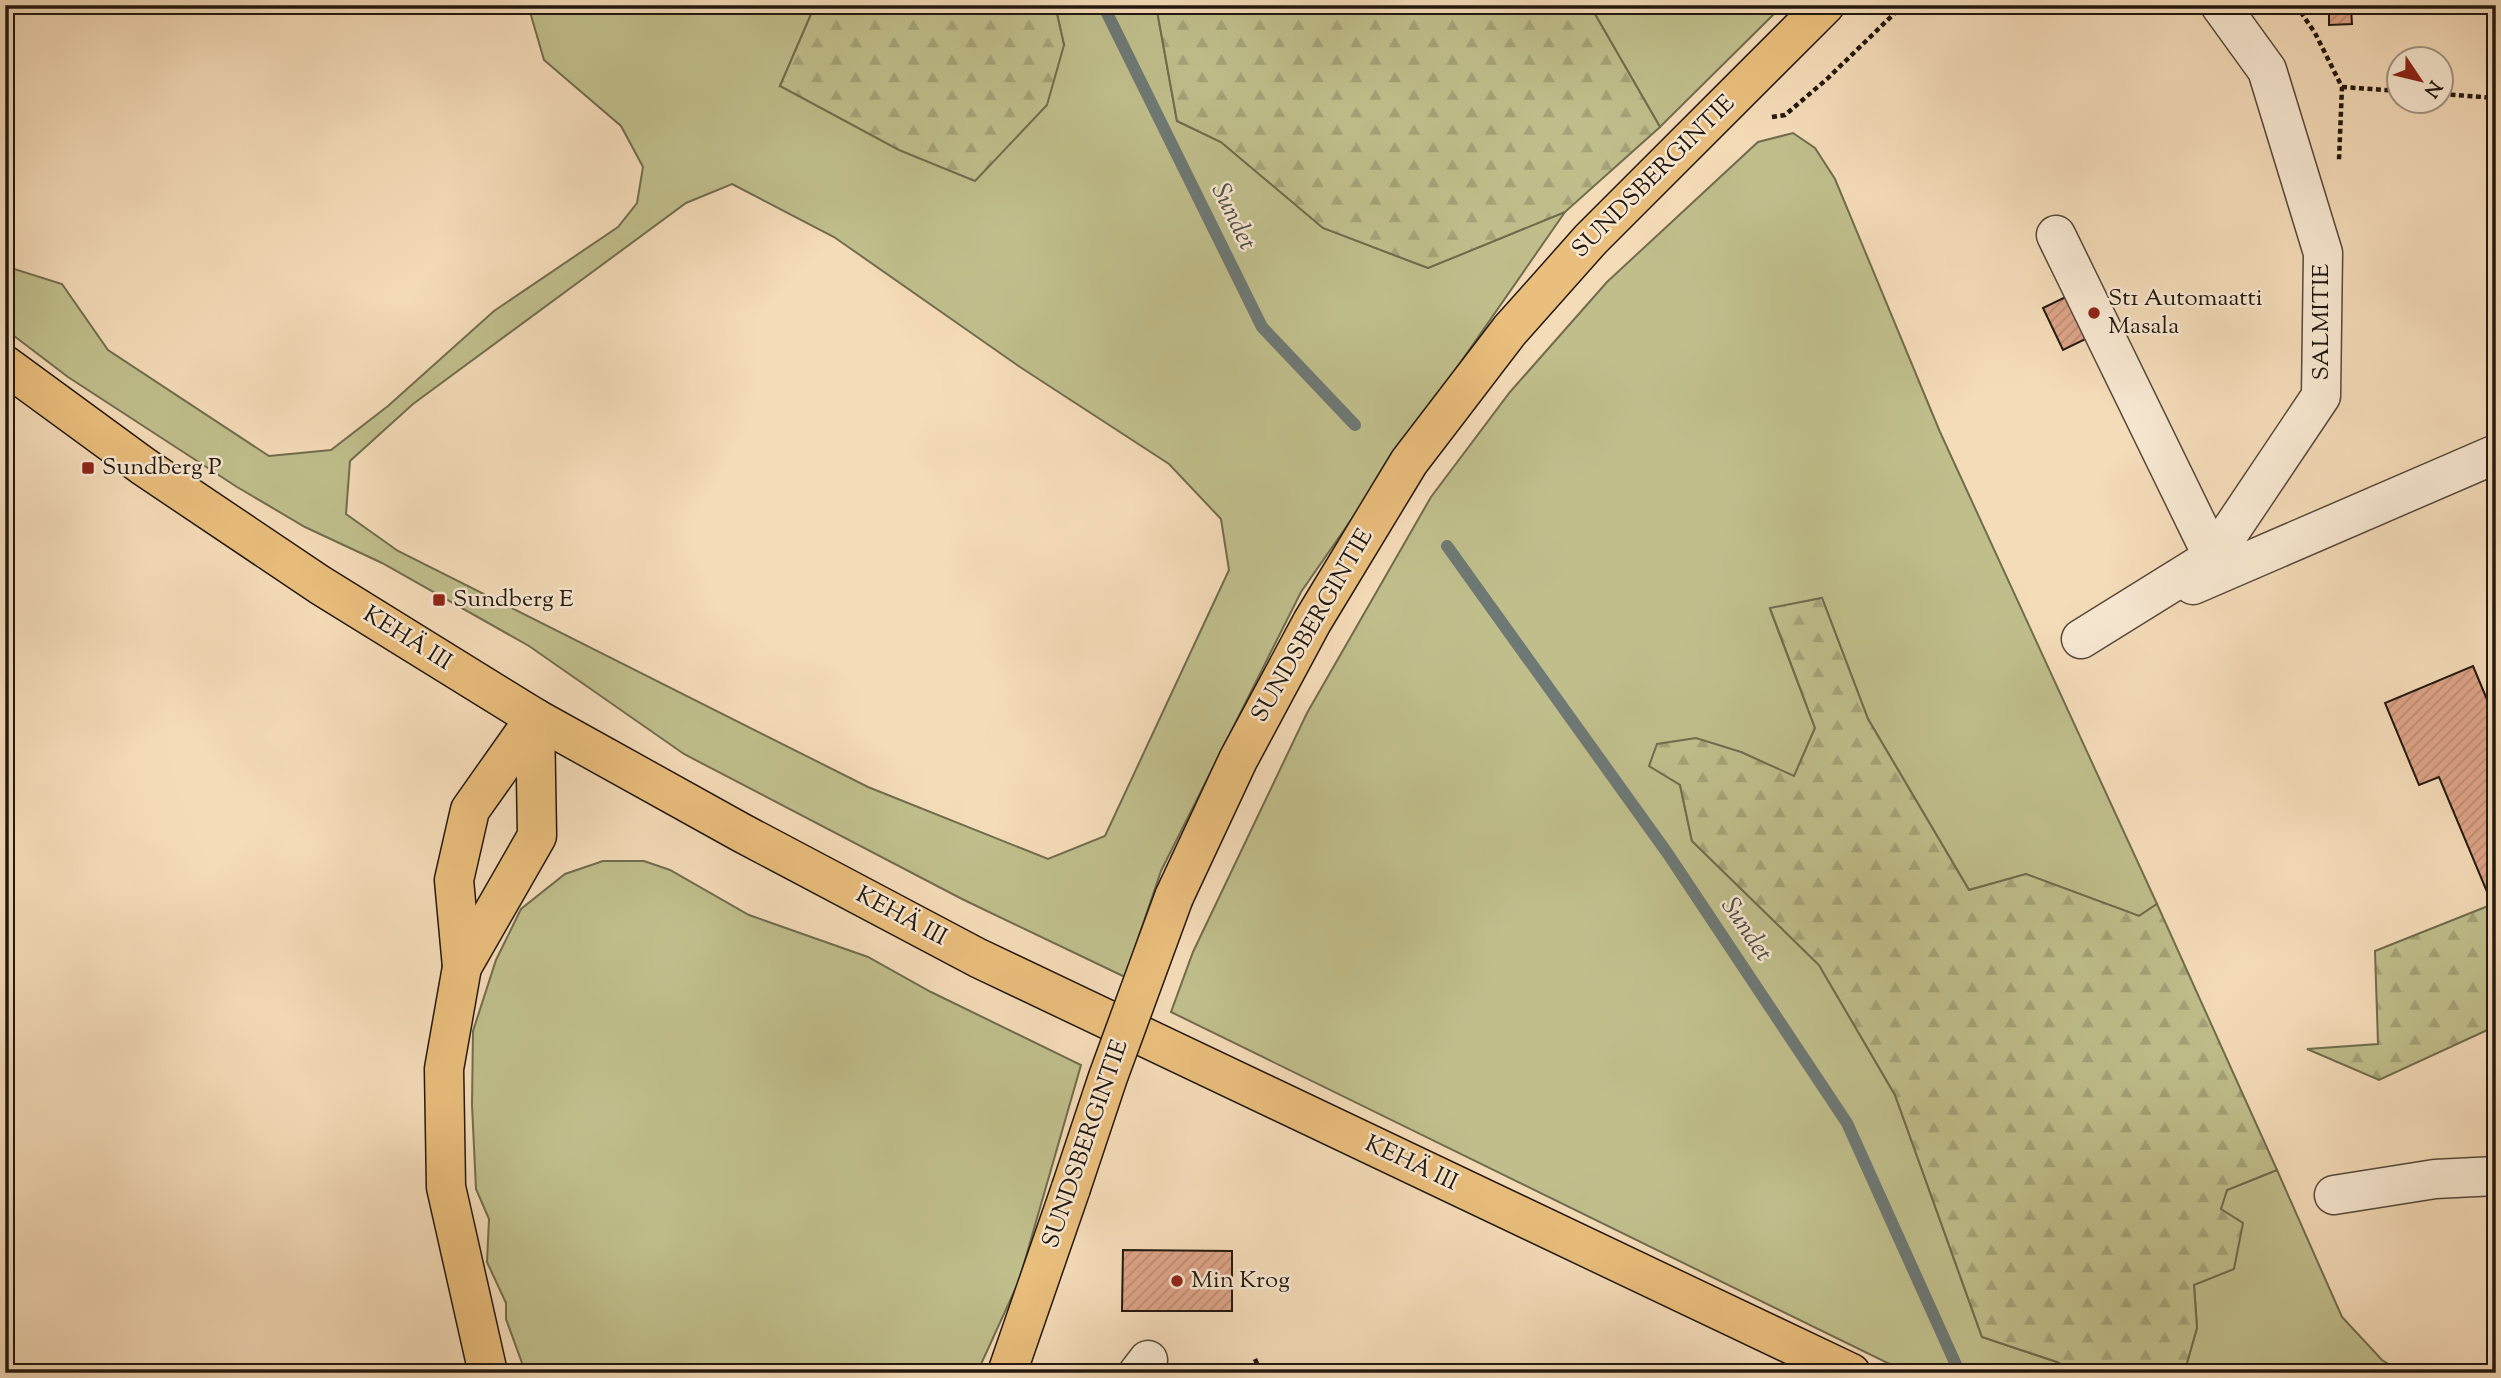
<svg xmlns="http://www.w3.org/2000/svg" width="2501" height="1378" font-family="'Sorts Mill Goudy',serif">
<defs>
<pattern id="forest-firs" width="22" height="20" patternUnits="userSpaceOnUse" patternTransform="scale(1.75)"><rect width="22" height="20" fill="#c0bf8c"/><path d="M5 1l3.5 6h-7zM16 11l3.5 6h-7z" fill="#a5a378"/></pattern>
<pattern id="building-hatch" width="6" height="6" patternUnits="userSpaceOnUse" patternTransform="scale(1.75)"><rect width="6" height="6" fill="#dea488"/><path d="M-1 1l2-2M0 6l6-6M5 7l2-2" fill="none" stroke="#be8c74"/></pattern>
</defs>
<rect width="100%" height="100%" fill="#f5dcb9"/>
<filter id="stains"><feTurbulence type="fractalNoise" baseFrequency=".00286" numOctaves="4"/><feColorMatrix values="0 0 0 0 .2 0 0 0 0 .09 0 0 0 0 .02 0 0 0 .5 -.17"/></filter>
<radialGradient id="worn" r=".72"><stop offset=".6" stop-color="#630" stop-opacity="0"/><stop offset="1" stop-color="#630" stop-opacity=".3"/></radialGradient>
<g fill="#c0bf8c" stroke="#716c4e" stroke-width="2" fill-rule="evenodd">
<path d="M528 5H815L780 86 1064 45 1055 5H1156L1177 121 1221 142 1323 228 1428 268 1565 212 1301 592 1161 871 1125 977 962 899 684 754 529 646 382 563 305 527 237 487 68 377 5 329V266L62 284 108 350 269 456 331 450 388 406 494 311 618 227 637 203 643 167 621 126 544 60ZM732 184 834 237 1020 367 1169 464 1221 519 1229 570 1105 836 1048 859 868 787 398 551 346 514 350 461 413 404 686 203Z"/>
<path d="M1597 5H1783L1660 127 1592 9Z"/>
<path d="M1793 133 1815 148 1835 179 1940 432 2157 904 2139 916 2026 874 1969 890 1868 719 1822 598 1770 609 1815 728 1794 777 1741 752 1680 785 1692 841 1819 965 1895 1095 1982 1337 2057 1362 2079 1373H1908L1171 1012 1193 952 1307 713 1431 497 1510 392 1607 282 1758 142Z"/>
<path d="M603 861H644L670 870 749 915 868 957 931 992 1081 1065 1019 1281 977 1373H518L522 1363 506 1319V1303L487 1262 489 1219 476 1189 472 1105 473 1031 496 960 521 909 565 874Z"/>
<path d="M2277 1170 2342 1317 2382 1360 2403 1373H2184L2197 1328 2194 1285 2227 1190Z"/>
</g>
<g fill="url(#forest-firs)" stroke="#716c4e" stroke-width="2">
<path d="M815 5H1055L1064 45 1047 105 975 181 899 150 780 86Z"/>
<path d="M1156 5H1597L1592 9 1660 127 1565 212 1428 268 1323 228 1221 142 1177 121Z"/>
<path d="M1822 598 1868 719 1969 890 2026 874 2139 916 2157 904 2277 1170 2227 1190 2221 1209 2243 1223 2234 1269 2194 1285 2197 1328 2184 1373H2079L2057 1362 1982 1337 1895 1095 1819 965 1692 841 1680 785 1649 766 1657 744 1696 738 1741 752 1794 776 1815 728 1770 608Z"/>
<path d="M2488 906 2496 916V1026L2379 1080 2307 1049 2378 1044 2375 951Z"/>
</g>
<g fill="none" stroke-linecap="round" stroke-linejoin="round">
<g stroke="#6e7975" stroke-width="12">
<path d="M1103 5 1262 327 1355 425"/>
<path d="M1447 546 1668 854 1847 1123 1957 1367"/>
</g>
</g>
<g fill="url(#building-hatch)" stroke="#22180f" stroke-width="2">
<path d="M2351 8 2352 24 2329 25V9Z"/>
<path d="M2082 289 2102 331 2063 350 2043 308Z"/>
<path d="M2473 666 2496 721V896L2490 899 2439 777 2419 785 2385 703Z"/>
<path d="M1123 1250 1232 1251V1311H1122Z"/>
</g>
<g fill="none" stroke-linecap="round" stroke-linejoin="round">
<defs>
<g id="minor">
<path d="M2056 235 2213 557"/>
<path d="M2193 585 2496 454"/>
<path d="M2081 639 2213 557 2321 396 2323 253 2267 70 2220 5"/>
<path d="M2334 1195 2435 1179 2496 1176"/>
<path d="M1138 1373 1148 1360"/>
</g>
<g id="major">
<path d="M1174 897 1238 760 1312 622 1409 462 1510 330 1591 239 1825 5"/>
<path d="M1007 1373 1071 1188"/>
</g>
<g id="highway">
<path d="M5 365 143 466 320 585 535 718 742 833 978 958 1851 1373"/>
<path d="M462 967 537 836 535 718"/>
<path d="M488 1373 446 1187 444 1069 462 967 454 880 470 810 535 718"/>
</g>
</defs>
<use href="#minor" stroke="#57493a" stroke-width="41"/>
<use href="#major" stroke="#22180f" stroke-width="41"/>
<use href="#highway" stroke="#22180f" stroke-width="41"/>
<g stroke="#22180f" stroke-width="4.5" stroke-dasharray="5 3.5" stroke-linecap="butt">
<path d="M2296 5 2315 33 2342 87 2339 160"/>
<path d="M2342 87 2400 91"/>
<path d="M2442 94 2496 98"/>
<path d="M1772 117 1785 115 1827 79 1903 5"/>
<path d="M1255 1359 1261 1373"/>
</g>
<use href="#minor" stroke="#f8e8d2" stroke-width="38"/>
<use href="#major" stroke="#eabe7c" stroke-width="38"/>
<use href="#highway" stroke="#eabe7c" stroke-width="38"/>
<defs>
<path id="major-bridge" d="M1071 1188 1108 1077 1174 897"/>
</defs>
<use href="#major-bridge" stroke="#22180f" stroke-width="41" stroke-linecap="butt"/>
<use href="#major-bridge" stroke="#eabe7c" stroke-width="38"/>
</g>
<g fill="#8f2418" stroke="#f8e8d2" stroke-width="2.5">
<circle cx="2094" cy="313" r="7"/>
<rect x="81" y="461" width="14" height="14" rx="3.5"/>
<rect x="432" y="593" width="14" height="14" rx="3.5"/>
<circle cx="1177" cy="1281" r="7"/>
</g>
<g text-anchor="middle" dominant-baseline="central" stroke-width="5" stroke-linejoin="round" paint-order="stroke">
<g font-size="24" fill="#22180f" stroke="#f8e8d2">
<text transform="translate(1654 177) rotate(-45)">SUNDSBERGINTIE</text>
<text transform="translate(2322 322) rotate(-90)">SALMITIE</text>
<text transform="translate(1313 626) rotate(-60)">SUNDSBERGINTIE</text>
<text transform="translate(407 639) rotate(32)">KEHÄ III</text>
<text transform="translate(901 917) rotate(28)">KEHÄ III</text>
<text transform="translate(1086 1144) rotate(-71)">SUNDSBERGINTIE</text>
<text transform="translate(1411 1164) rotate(25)">KEHÄ III</text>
</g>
<g font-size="24" fill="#22180f" stroke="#f8e8d2" text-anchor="start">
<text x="2108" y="299">St1 Automaatti<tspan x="2108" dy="28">Masala</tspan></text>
<text x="102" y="468">Sundberg P</text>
<text x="453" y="600">Sundberg E</text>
<text x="1191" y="1281">Min Krog</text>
</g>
<g font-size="26" font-style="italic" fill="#4e504a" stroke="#f8e8d2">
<text transform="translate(1233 217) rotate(64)">Sundet</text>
<text transform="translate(1746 930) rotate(56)">Sundet</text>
</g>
</g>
<rect width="2501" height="1378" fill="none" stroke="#f5dcb9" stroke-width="28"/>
<rect x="7" y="7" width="2487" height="1364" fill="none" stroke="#22180f" stroke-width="3.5"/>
<rect x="14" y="14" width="2473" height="1350" fill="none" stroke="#22180f" stroke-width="2"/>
<g transform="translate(2420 80) rotate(125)"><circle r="33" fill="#f8e8d2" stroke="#a29584" stroke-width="2"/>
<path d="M0-5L12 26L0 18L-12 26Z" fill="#8f2418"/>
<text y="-10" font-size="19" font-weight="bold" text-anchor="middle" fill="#22180f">N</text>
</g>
<rect width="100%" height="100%" filter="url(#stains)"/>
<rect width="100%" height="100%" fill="url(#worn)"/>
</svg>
